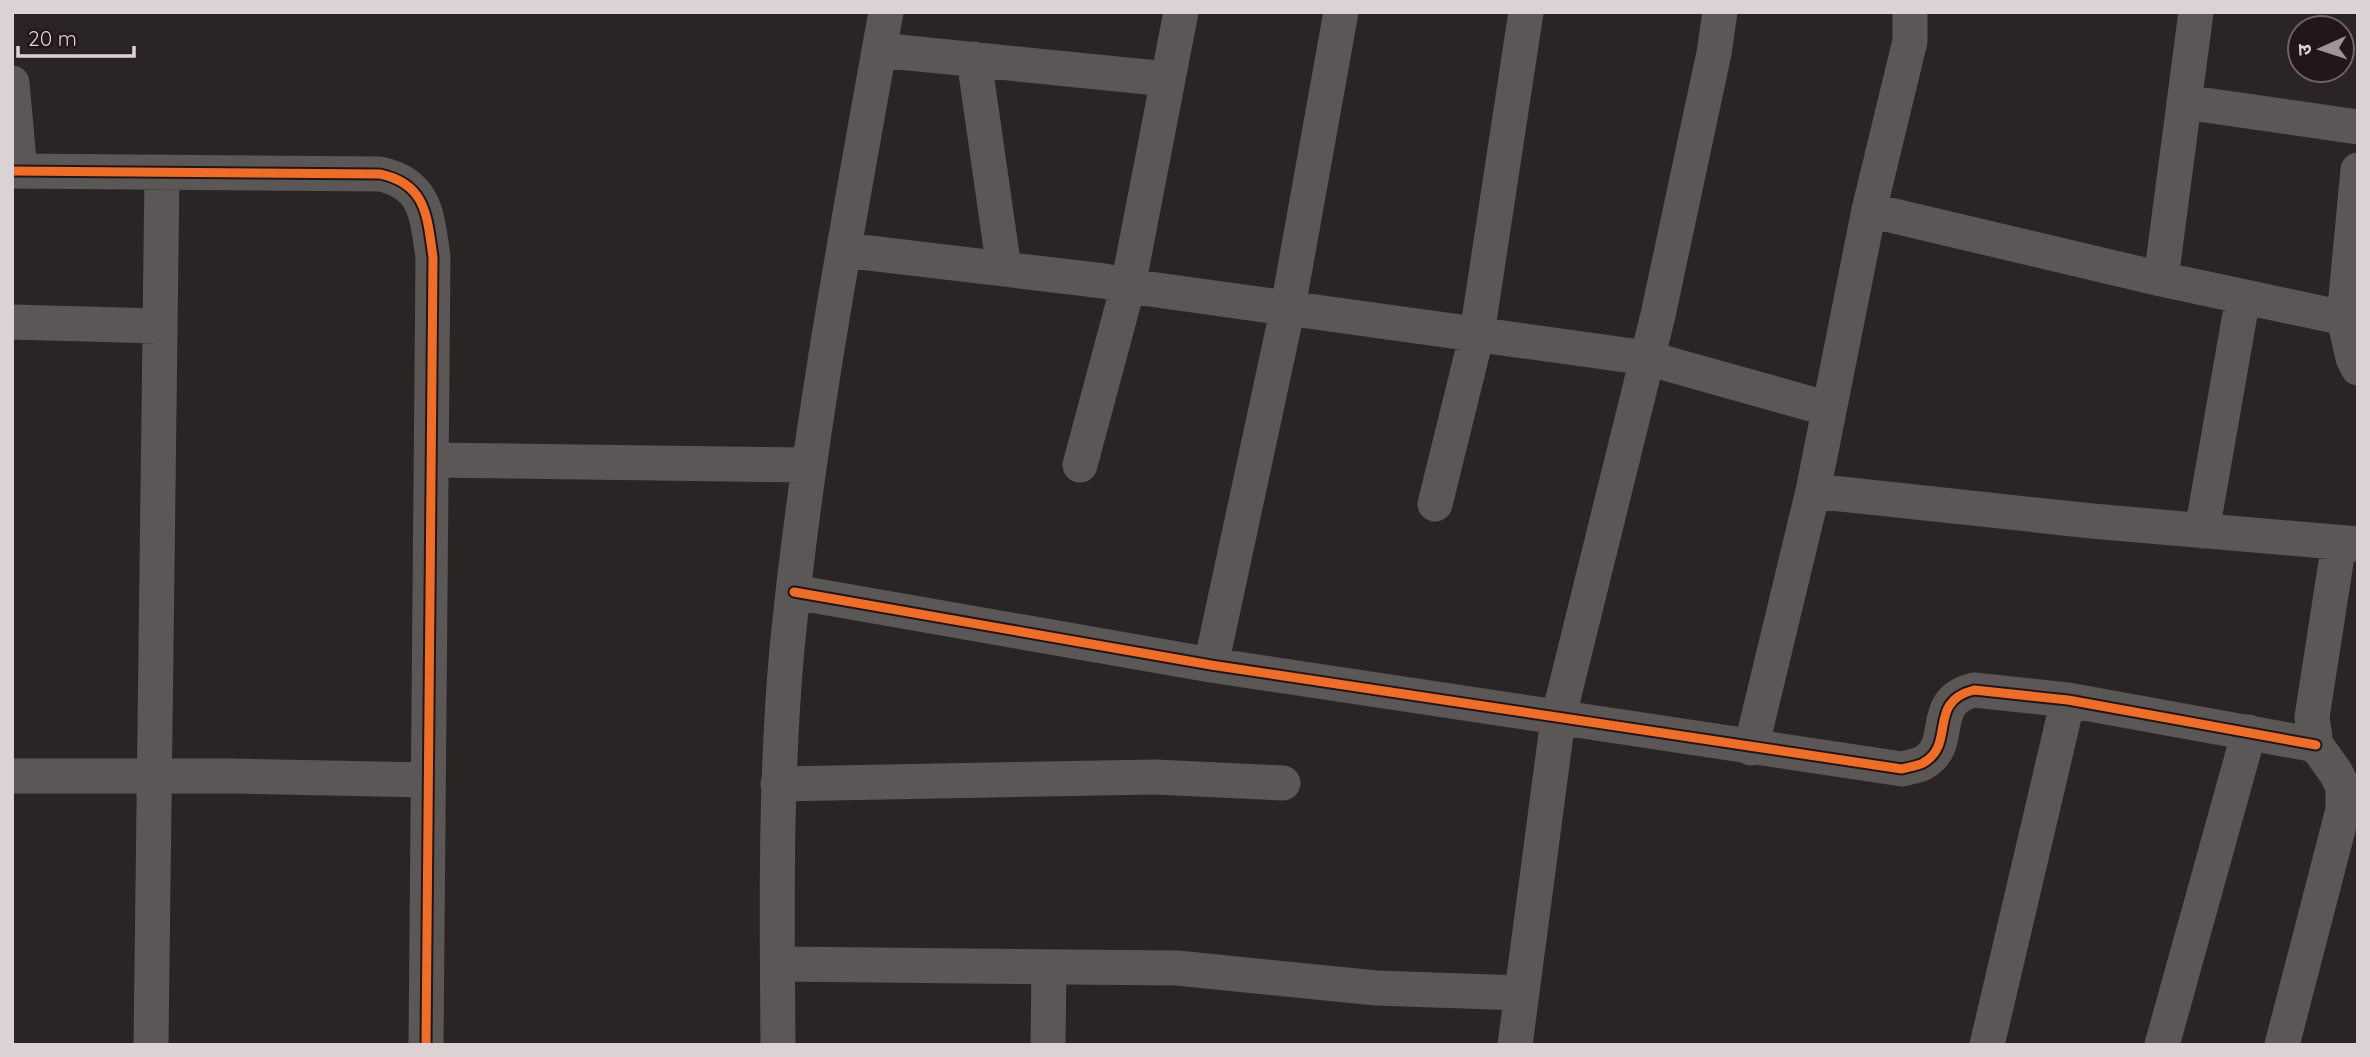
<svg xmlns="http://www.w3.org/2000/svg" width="2370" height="1057" viewBox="0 0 2370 1057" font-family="Quicksand,'Noto Sans Devanagari',sans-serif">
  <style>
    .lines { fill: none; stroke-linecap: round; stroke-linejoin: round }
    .street { stroke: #5b5757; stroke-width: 35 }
    .cycleway-casing { stroke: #241618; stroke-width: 13 }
    .cycleway { stroke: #ee6e29; stroke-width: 9 }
  </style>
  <rect width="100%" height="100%" fill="#2a2424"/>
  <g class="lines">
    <path class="street" d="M879,50L1167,79
      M974,59L1004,269
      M12,83L20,171
      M2184,102L2358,127
      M2358,170L2344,318L2353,358L2358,368
      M12,171L380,174C427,184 427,217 433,257L426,1045
      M1869,210L2161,279L2344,318
      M844,250L1104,281L1128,286L1647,358L1829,409
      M2161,279L2196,12
      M12,322L159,326
      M431,460L808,465
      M1080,465L1128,286L1181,12
      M1813,491L2092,521L2358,544
      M1435,504L1477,334L1526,12
      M2202,531L2243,297
      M794,592L1211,665L1902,769C1909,767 1917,766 1923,763C1957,744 1926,702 1974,690L2068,700L2316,745
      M1211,665L1288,307L1341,12
      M1751,748L1813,491L1869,210L1910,41V12
      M12,776H233L428,780
      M778,784L1155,777L1283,783
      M778,964L1177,968L1376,988L1522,993
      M151,1045L162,172
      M778,1045C777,913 775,781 787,649C808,435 848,224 886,12
      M1048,1045L1049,967
      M1515,1045L1558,719L1658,315L1714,53L1720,12
      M1987,1045L2068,700
      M2162,1045L2249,732
      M2282,1045L2343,810V787L2336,773L2316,745L2312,717L2339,543"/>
    <defs>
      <path id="cycleway" d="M12,171L380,174C427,184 427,217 433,257L426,1045
        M794,592L1211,665L1902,769C1909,767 1917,766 1923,763C1957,744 1926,702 1974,690L2068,700L2316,745"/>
    </defs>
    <use href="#cycleway" class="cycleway-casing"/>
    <use href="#cycleway" class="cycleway"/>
  </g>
  <rect width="2370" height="1057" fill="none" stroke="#dcd2d3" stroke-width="28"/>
  <g transform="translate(2321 49) rotate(267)"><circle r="33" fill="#241618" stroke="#6e6163" stroke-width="2"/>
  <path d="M0-5L12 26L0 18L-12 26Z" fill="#9e9596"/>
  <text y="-10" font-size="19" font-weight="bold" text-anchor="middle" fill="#dcd2d3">उ</text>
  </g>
  <path d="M18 46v10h116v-10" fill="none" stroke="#dcd2d3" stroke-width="3.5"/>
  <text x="28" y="46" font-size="21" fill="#dcd2d3" stroke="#241618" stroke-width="5" paint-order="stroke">20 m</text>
</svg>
